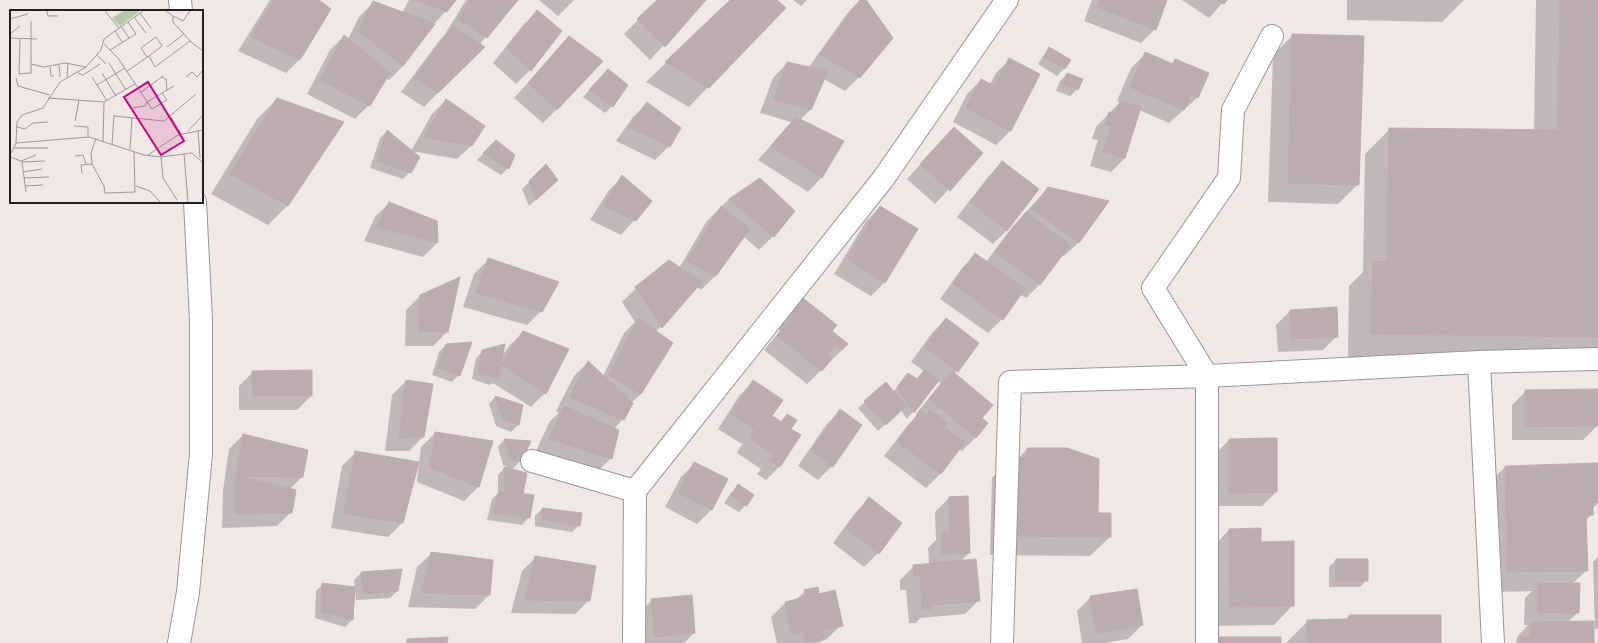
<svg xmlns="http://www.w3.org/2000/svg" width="1598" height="643" viewBox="0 0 1598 643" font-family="'DM Sans',sans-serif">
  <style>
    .shadow { fill: #0003 }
    .building { fill: #baacaf; stroke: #c2a9ad }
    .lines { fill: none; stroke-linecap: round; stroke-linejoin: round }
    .minor-casing { stroke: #979797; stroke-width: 24 }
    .minor { stroke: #fff; stroke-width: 22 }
    .inset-road { fill: none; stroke: #9d9797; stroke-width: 1 }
    .view { fill: #ca067b; fill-opacity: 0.15; stroke: #ca067b; stroke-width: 2 }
    .inset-edge { fill: none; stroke: #202020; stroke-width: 2 }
  </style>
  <rect width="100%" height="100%" fill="#f0e7e7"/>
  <path class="shadow" d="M270,0H317L300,59L286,73L238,51Z
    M409,0H454L446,11L433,25L403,66L389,80L386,77L369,105L355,119L307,94L330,50L344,36L348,39L359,17L373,3L402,13Z
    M466,0H517L479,45L483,47L424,107L401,92L439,41L445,34Z
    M539,0H574L558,16Z
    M658,0H705L650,60L624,34Z
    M731,0H776L708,87L689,107L646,82Z
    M793,0H807L801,6Z
    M860,0H865L859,77L845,91L824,79L810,110L800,120L821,178L808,192L758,160L791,122L760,113L773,78L787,63L808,68L849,11Z
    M1092,0H1166L1155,29L1141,43L1084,21Z
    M1182,0H1225L1209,18Z
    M1347,0H1464L1442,22L1347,20Z
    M1536,0H1598V361L1348,358L1349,286L1363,272L1365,154L1390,129L1534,131Z
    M537,12L560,31L530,70L516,84L493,63L523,25Z
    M1293,35L1358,184L1338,204L1268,202L1273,55Z
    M569,38L557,109L543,123L514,98Z
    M1050,48L1070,60L1064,69L1057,76L1038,64L1043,56Z
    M1145,54L1171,64L1176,60L1207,74L1197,98L1169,123L1139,110L1125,158L1111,172L1090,166L1098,140L1092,139L1096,127L1120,102L1117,101L1131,68Z
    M1010,59L1039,74L1010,131L996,145L953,122L967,94L981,80L990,84L996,73Z
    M1067,74L1077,89L1070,96L1056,91L1060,81Z
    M601,77L627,85L612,106L605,113L583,97Z
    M277,99L287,206L268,225L211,194L257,119Z
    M446,100L472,145L457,159L411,151L410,172L403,179L370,168L380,138L387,131L411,151L432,114Z
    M647,103L669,146L655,160L616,141L633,117Z
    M954,128L982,153L935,204L907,179Z
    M496,141L508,168L501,175L477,160Z
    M1002,163L1007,230L993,244L957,217L988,177Z
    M545,166L550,187L529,206L522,189Z
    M623,177L651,201L621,235L590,220L609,190Z
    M760,180L773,236L759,250L743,236L715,276L701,290L696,287L656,332L641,394L631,403L623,419L614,429L611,458L597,472L535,453L550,421L559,413L556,411L574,376L588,362L603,376L624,333L635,322L622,302L636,288L669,261L679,268L707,221L729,199Z
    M1048,188L1108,202L1078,243L1064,256L1062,255L1040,284L1026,298L1020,294L1002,319L988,333L940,299L962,268L976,254L986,262L1012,227Z
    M389,203L436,222L437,243L423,257L364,241L375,217Z
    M880,207L885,282L871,296L834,274L866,221Z
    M488,260L541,311L527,325L463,307L474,274Z
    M420,296L447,332L433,346H405L406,310Z
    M785,310L830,331L842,350L807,384L764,350L780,331L773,326Z
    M1290,311L1337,336L1323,350L1278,352L1276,325Z
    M946,319L978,343L954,374L980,419L976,437L962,451L959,449L940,474L926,488L884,456L907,426L917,415L916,414L941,383L937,381L907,419L901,410L878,431L858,408L865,402L893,392L908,374L916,380L924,371L911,362L932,333Z
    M523,332L545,393L531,407L493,383L490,385L472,379L476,358L483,351L501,358L509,346Z
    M446,345L459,375L452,382L432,375L439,352Z
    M253,372L311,396L297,410H239V386Z
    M406,381L423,437L409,451H385L392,395Z
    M753,382L771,417L780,422L787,415L790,430L780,466L766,480L757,474L761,469L737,453L742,444L718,429L739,396Z
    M1526,391L1597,426L1583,440H1512V405Z
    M495,397L522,405L518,425L511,432L496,426L489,404Z
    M840,411L860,425L832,466L818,480L798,466L826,425Z
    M435,433L491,442L478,487L464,501L417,482L419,463H418L402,523L388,537L331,528L342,466L356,452L419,463L421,447Z
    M243,435L302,477L289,490L291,512L277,526L222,528L223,491L229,449Z
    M504,440L520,461L512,470L529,517L522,525L487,520L492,499L498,493V475L506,466L503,465L498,447Z
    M1229,440L1276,492L1262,506H1215V454Z
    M1027,449L1097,514L1110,537L1090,556L990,555L992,478L1011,458L1018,459Z
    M695,463L727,479L711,510L697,524L665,507L681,477Z
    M1598,464V503L1592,509V514L1585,521L1587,570L1572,584L1578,612L1568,622L1593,643H1516L1517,637L1528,625H1524L1525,598L1532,591L1488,592L1485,487L1505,467Z
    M738,486L752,495L746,505L739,512L724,503L731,493Z
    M967,497L969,553L960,562L979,600L965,614L920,618L916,623H909L906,590H900V580L914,566L929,564L928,548L936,540L935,512L949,498Z
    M869,499L878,553L864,567L833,543L855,513Z
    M542,509L579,525L572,532L535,526V516Z
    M1229,530L1260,543L1293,605L1274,625L1210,626V550Z
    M432,553L489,595L475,609L408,607L417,567Z
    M536,557L589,600L575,614L511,613L522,571Z
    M1598,557V629H1595L1593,562Z
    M1336,560L1367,580L1360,587H1329V567Z
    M361,573L397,591L390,598L356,600L354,580Z
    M323,584L352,620L345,627L315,618L316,591Z
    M805,591L818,595L841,625L827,639L817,643H777L771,617L785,603L795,601Z
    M1091,597L1142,625L1128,639L1104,643H1082L1077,611Z
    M652,600L694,633L684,643H640L638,614Z
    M1349,616L1440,643H1286L1308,621L1345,620Z"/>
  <path class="building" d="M274,0H319L331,9L300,60L251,37Z
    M416,0H456L447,12Z
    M470,0H518L487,38L458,19Z
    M657,0H706L665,47L637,19Z
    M730,0H777L786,8L709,88L665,62Z
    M860,0H866L893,38L860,78L820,54Z
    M1100,0H1167L1156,30L1097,7Z
    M1217,0H1227L1224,4Z
    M1560,0H1598V337L1371,334L1373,261H1387L1389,128L1558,130Z
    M373,1L435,24L403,66L358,31Z
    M537,10L562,31L531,71L507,48Z
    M453,26L485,47L438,93L414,78Z
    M1292,34L1364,36L1359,185L1288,183Z
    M344,35L390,73L370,106L320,80Z
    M569,36L603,61L557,110L528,83Z
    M1049,47L1071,60L1065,69L1044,57Z
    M1145,52L1173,64L1175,59L1209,73L1198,98L1191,95L1184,110L1130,87Z
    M1009,58L1040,74L1011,131L966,108L981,79L995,86Z
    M787,62L828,71L811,110L774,99Z
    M608,69L628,85L613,107L589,90Z
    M1067,73L1083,79L1078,90L1062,84Z
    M277,98L344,122L288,206L230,174Z
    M446,99L485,126L472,146L424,137Z
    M1120,101L1141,107L1125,158L1103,152L1111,126L1106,125L1109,112L1116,114Z
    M647,102L681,128L670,147L629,127Z
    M796,117L844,141L822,178L771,146Z
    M954,127L983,153L950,191L920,164Z
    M387,130L420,157L411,173L377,161Z
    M496,140L515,155L509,169L483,153Z
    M1002,161L1039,189L1007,231L970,202Z
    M546,164L558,180L536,200L529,181Z
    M622,175L652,201L636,221L603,206Z
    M760,178L795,211L774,237L729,199Z
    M1048,187L1109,201L1079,243L1032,209Z
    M389,202L437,221L438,243L377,227Z
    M721,206L750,229L716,276L687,261Z
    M880,206L918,229L885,283L847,259Z
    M1026,212L1070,245L1040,285L995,252Z
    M975,253L1025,289L1003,320L953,284Z
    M488,258L559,282L542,312L476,293Z
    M669,260L702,282L662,328L635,287Z
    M460,277L448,332H418L420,295Z
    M799,295L837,325L832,331L848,344L842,350L835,345L827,355L832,359L822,371L777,336L793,317L786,311Z
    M1337,307L1338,337L1291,339L1290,310Z
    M638,318L673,343L641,394L609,376Z
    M946,318L979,343L958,372L925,347Z
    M523,331L569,349L546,394L501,365Z
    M472,342L460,376L438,368L446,344Z
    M505,344L498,379L478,373L482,350Z
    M588,361L633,403L624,420L569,397Z
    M925,369L939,380L914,413L897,387L908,373L917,379Z
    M312,370V396H253L252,371Z
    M952,371L993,405L982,418L988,423L976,438L929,399Z
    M406,380L433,384L424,437L399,438Z
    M753,380L783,400L772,416L782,422L787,414L797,420L791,429L801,435L780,467L770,460L774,455L750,438L755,430L731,414Z
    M886,382L906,406L886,425L864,401Z
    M1598,389V426L1525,427V390Z
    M495,396L523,405L519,425L503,419Z
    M564,406L619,430L612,459L549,439Z
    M840,409L862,425L833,467L811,451Z
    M921,410L926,415L930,410L948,423L944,427L965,442L941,474L897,442Z
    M435,432L493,441L479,487L430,468Z
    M243,434L308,450L303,477L236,476Z
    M1277,438V492L1229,493V439Z
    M504,439L531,441L521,462L510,458Z
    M1027,448H1067L1099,459L1098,513H1111V537L1010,536L1011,457L1027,458Z
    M355,451L419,462L403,523L344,514Z
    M694,462L728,479L712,510L678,493Z
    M1598,463V502H1593V515H1586L1588,571L1507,572L1505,466Z
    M504,467L527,473L523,494L505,492Z
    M236,476L296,490L292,513L235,514Z
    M738,484L754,495L747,506L731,496Z
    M499,491L534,495L530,518L493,513Z
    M968,496L970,553L942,554V533L950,532L949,497Z
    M869,497L902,523L879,554L846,528Z
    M542,508L582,513L580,526L542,519Z
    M1261,528V542L1294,541V606L1230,607L1229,529Z
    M431,552L493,560L490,595L422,593Z
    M535,556L596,566L590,601L525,600Z
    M976,559L980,601L931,605V609H922L920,576H914L913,565Z
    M1336,559H1368V581H1335Z
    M402,569L398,591L363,594L361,572Z
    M322,583L355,587L353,620L322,612Z
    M1538,583H1580L1579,613L1538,612Z
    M818,587L819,594L835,590L843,626L822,630L824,638L806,642L804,632L792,635L785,602L806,597L804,590Z
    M1137,589L1143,625L1096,633L1090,596Z
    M692,595L695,633L655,637L651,599Z
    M1349,615H1441V643H1307V620L1349,619Z
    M1594,621V643H1521L1520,637H1530L1531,622Z
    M448,637L447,643H407V639Z
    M1219,637H1281V643H1219Z"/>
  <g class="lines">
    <defs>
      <path id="minor" d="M180,0L181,11
        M1479,362L1493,643
        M532,461L635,491
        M179,643L188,592L201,454V320L195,202
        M634,643L635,491L883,179L1007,0
        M1002,643L1010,382L1207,376L1479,362L1598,359
        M1207,643V376L1153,288L1229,178L1233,110L1272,36"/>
    </defs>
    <use href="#minor" class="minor-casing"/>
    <use href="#minor" class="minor"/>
  </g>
  <g transform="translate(10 10)">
    <rect width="193" height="193" fill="#f0e7e7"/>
    <path d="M113,1H130L110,16L102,8Z" fill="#b7c8a8"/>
    <path class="inset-road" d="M37,1L38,6H48M95,1L109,18M156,1L163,6V12L181,32L193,41M130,3L141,18M163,6L173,11L180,1M124,7L136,23M0,9L18,4M21,11V54L34,57L55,53L76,57M111,16L119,28M105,21L112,32M0,24L10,16M0,28L27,29M10,28L9,64L21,63V54M94,34L108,48L142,99L157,90L152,83M157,37L174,24M100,40L126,24L118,12M87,45L96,54M139,46L145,57L180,31M99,53L116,80M49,55L50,67M40,57L41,66H44M117,61L139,46L152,36L146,27L131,38L137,47M68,63L73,65L90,54M92,63L106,86M57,67L58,53M82,67L97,91M152,67L156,69L157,80M176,67L182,62L187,67L193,60M6,68L8,76L40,85M87,75L115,58M130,83L153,66M38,88L94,92L125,74M123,98L135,96L137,92L164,76M104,106L154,111L186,84M161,107L171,124M65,111L69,90M64,116L78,117V127M7,117L15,119L23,113L38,112M188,120L190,148M178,121L193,105M86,128L81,143L82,154L94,176L95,183L125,182L124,141M93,131L94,92M6,133L7,112L12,105L33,98L50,72L76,57L91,40L94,29L133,1M102,135L104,105M4,138H38M120,139L122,108M174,144L178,192M0,145L6,133L79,127L134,145L151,147L182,143L193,153M138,145L168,125L193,120M65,146L73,145L76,154M0,147L11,151L26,145M151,147L153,168L167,190M11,152L35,151M12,152L16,182M13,162L32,159M72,163L71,155L82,154M14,168L39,167M15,176L33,175M126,176L140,181L150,192"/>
    <path class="view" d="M138,72L174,131L151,145L114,87Z"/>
    <rect width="193" height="193" class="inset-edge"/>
  </g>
</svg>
